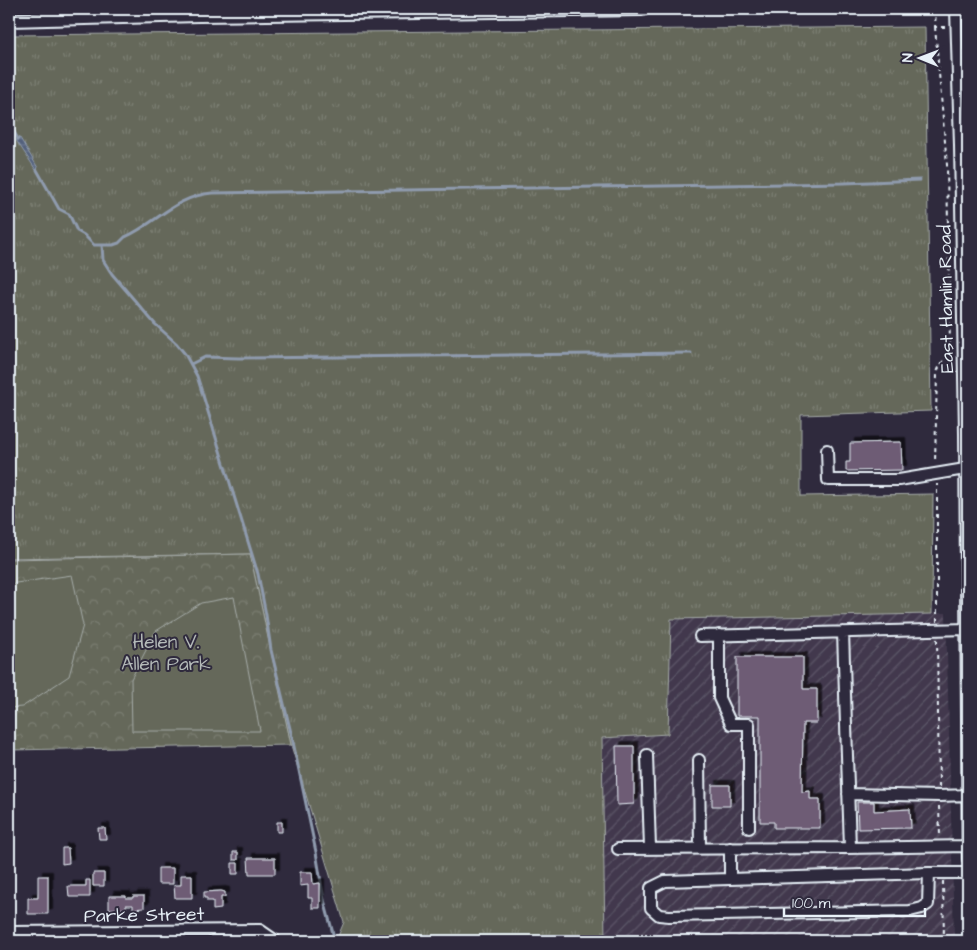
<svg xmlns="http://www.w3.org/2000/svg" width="977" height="950" viewBox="0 0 977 950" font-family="'Architects Daughter',sans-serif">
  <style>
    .industrial { fill: url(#industrial-furrows) }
    .grass { fill: url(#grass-tufts); stroke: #a6aca9 }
    .park { fill: url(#park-crowns); stroke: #a6aca9 }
    .garden { fill: #65685a; stroke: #a6aca9 }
    .water { fill: url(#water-rules); stroke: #8f9bae }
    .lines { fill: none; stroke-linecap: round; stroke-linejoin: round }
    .stream { stroke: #8f9bae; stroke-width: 3 }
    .building { fill: #6e5c75; stroke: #e8f1f8; filter: url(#shadow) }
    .minor-casing { stroke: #e8f1f8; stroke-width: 14 }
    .major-casing { stroke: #e8f1f8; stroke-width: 16 }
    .path { stroke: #e8f1f8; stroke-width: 2; stroke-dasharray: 4 4; stroke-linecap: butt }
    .minor { stroke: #2f2a3d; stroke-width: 10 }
    .major { stroke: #2f2a3d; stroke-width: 12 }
    .labels { text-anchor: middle; stroke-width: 4; stroke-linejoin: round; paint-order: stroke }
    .street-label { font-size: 19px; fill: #e8f1f8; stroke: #2f2a3d }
    .park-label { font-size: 19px; fill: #b4bab9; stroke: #2f2a3d }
  </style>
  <defs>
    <pattern id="industrial-furrows" width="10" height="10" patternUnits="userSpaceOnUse" patternTransform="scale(1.25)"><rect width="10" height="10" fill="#42394e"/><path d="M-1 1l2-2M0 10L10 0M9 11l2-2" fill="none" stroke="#5d5668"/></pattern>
    <pattern id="grass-tufts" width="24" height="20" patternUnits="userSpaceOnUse" patternTransform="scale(1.25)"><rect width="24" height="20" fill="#65685a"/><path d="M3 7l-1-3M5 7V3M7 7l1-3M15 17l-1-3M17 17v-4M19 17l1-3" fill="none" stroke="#7b7e72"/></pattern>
    <pattern id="park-crowns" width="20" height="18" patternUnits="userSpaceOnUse" patternTransform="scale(1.25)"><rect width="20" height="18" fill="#65685a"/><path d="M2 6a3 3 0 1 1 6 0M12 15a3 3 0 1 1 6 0" fill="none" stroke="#7b7e72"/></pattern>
    <pattern id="water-rules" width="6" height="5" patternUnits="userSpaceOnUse" patternTransform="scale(1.25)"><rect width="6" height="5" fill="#53617c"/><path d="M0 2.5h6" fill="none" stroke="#6c788f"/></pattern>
    <filter id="shadow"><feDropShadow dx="4.5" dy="-4.5" stdDeviation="0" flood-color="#0009"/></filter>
  </defs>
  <rect width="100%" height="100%" fill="#2f2a3d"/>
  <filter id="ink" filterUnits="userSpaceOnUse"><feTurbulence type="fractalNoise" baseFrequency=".02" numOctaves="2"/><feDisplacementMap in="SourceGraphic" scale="10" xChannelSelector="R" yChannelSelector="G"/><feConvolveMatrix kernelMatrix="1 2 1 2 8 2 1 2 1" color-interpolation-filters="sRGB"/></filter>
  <g filter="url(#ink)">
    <path class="industrial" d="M946,613L954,938L605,941L602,737L668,734L671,619Z"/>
    <path class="grass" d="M925,27L931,411L801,415V496L933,494L932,614L671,619L668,734L602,738L605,941H336L344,922L291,745L250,554L9,558V35Z"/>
    <path class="park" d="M250,554L291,745L9,750V559Z"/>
    <path class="garden" d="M72,575L83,625L69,676L22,707L9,708V584Z
      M234,597L260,731H132L131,679L156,631L201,603Z"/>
    <path class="water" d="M20,138L38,168L36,170L16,140Z"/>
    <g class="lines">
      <path class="stream" d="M9,123L18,139
        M37,170L59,209L69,214L77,231L84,235L94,245H113L119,243L125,237C155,224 176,196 212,193L844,183L920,180
        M102,245L103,260L112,274L155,324L176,343L185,354L197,376L258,574L266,615L271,650L292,737L316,852L324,900L335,941
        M191,364L205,357L239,358L691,353"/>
    </g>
    <path class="building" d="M901,442L902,470L846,471V462H850V443Z
      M737,657H803V689H817V723H803L802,792L810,791V799H820V828H774V822H760V716H737Z
      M616,746H634V804L617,805Z
      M712,785H730V806H712Z
      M857,802H874V811L910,809L911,828L858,829Z
      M277,822H282V832H277Z
      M98,828H105L106,839H99Z
      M62,848H68L69,863L62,864Z
      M233,852H238V860H233Z
      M248,858H275V874H249Z
      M232,863H238V874H232Z
      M158,868H173V884H158Z
      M300,872H312L313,884L320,883V908H312V898H308V885L300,886Z
      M93,873H104V886H93Z
      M181,875H192V898H175L174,885H181Z
      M38,876H48V914H28V898H38Z
      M86,880H90V897H69L68,886H86Z
      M221,891L225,892V897H221V909L213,910V901H207V898H204V892Z
      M109,896H126V898H133V896H144V908L133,909V905H126V909H109Z"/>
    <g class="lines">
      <defs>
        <path id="minor" d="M956,9L960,145L965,433L968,859
          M827,450L828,480H899L965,469
          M843,632L850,848
          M719,635V698L731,724H749V828
          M700,636L967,629
          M647,755L650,848
          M699,760L700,848
          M848,794L939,796L968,795
          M730,848V879
          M618,849L846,848L968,846
          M929,873L928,904L922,908L910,911L669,916L659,915L651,908V888L665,881L929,873H968
          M9,932L260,930L276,941"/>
        <path id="major" d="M9,20L199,15L643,9"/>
      </defs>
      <use href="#minor" class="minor-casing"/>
      <use href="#major" class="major-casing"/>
      <path class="path" d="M936,9L935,27H946
        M935,27L947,165L950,347C949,358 939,363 937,373L935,464
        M937,622V484
        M937,639L939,787
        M939,806L940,836
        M943,881L944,941"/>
      <use href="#minor" class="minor"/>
      <use href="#major" class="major"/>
    </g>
  </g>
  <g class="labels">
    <g class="street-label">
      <text transform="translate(945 299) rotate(-91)" y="7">East Hamlin Road</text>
      <text transform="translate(144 914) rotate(-1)" y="7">Parke Street</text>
    </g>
    <g class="park-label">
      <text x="166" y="648">Helen V.<tspan x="166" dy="22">Allen Park</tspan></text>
    </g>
  </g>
  <rect width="977" height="950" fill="none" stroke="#2f2a3d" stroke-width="30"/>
  <rect x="15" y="15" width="947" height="920" fill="none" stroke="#e8f1f8" stroke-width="2" filter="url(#ink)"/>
  <g transform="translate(920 58) rotate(271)" stroke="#2f2a3d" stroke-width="4" paint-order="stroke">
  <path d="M0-4L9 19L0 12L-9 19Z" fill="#e8f1f8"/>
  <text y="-8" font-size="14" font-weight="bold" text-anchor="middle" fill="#e8f1f8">N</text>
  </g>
  <path d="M784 908v8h141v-8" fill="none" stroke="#e8f1f8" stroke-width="2.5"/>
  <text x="792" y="908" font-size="15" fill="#e8f1f8" stroke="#2f2a3d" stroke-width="4" paint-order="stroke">100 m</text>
</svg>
